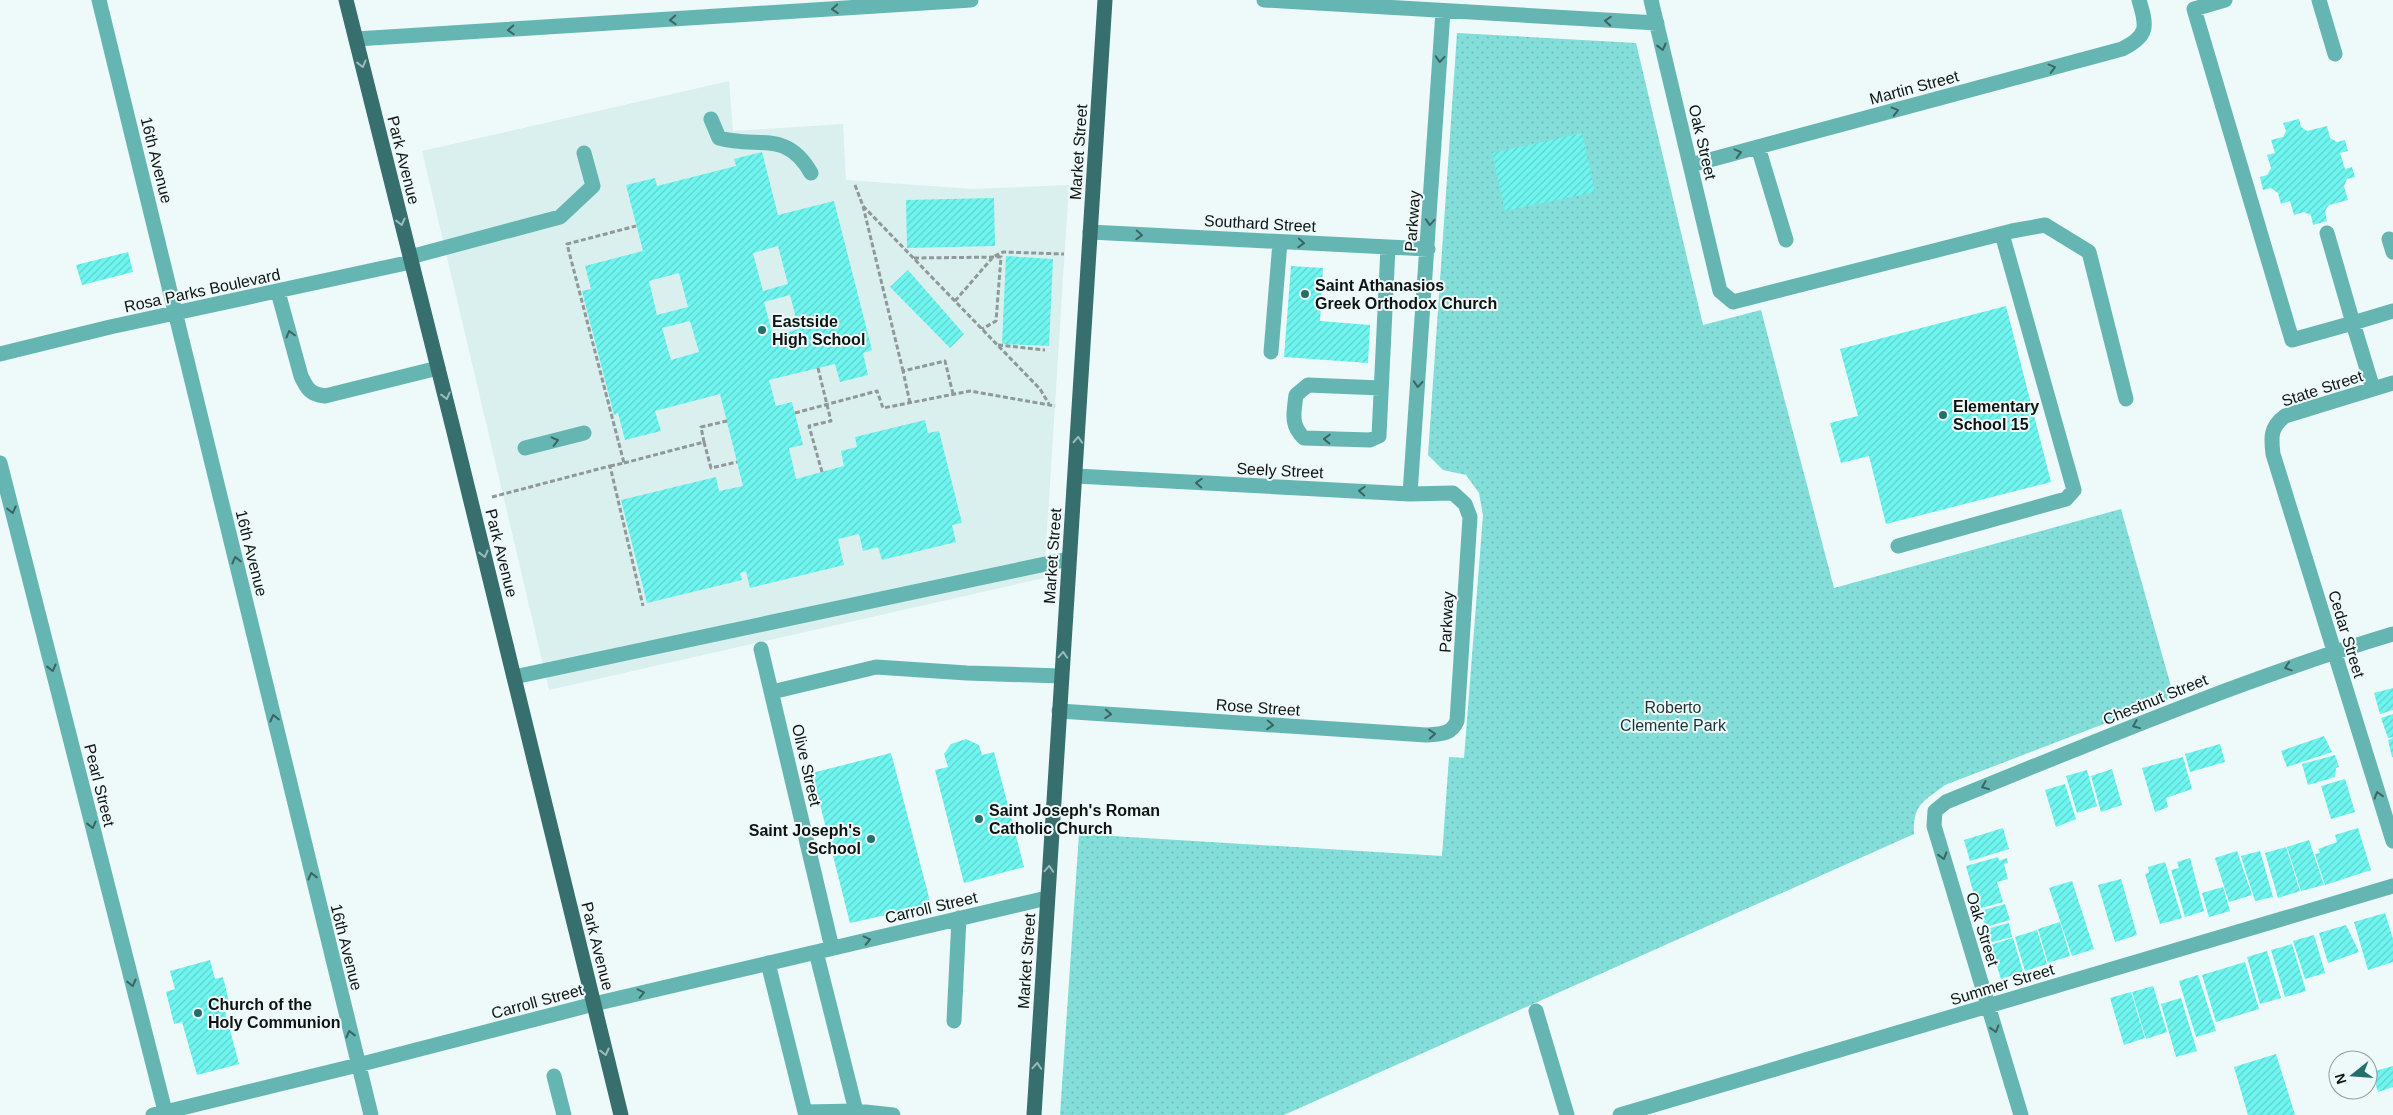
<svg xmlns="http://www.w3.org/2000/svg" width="2393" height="1115" viewBox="0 0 2393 1115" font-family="Helvetica,sans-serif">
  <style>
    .built { fill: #d9f0ee }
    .park { fill: url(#park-dots) }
    .building { fill: url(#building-hatch); fill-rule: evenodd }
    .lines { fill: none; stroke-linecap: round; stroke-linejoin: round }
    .path { stroke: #909998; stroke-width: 3; stroke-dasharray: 5 2.5; stroke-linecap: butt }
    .minor { stroke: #65b6b2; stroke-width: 15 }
    .major { stroke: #366f6d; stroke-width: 15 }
    .oneway { stroke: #3a6562 }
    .oneway2 { stroke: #9bbbba }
    .poi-dot { fill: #246f6c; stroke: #edfaf9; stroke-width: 2 }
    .labels { text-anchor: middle; stroke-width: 4; stroke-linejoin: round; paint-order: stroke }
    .street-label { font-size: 16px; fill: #0f1413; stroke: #edfaf9 }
    .poi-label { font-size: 16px; font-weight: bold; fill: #0f1413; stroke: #edfaf9; text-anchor: start }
    .park-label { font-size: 16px; fill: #1b3231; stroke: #edfaf9 }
  </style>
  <defs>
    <pattern id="park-dots" width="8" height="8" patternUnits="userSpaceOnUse" patternTransform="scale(1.25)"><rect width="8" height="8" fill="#83ded9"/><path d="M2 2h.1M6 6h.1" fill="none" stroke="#70beb9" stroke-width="1.8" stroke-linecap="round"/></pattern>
    <pattern id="building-hatch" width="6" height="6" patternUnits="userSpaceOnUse" patternTransform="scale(1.25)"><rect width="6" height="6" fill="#6ff5ef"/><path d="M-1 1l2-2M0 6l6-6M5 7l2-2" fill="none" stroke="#5fd1cc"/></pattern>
  </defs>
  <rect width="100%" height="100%" fill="#edfaf9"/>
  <path class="built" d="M729,81L733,131L843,124L846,180L973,189L1069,185L1044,578L549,690L422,151Z"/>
  <path class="park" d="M1457,33L1636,43L1703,325L1761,310L1834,588L2121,509L2174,697L1945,785C1923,802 1913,804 1914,834L1284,1115H1060L1079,834L1442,856L1449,757L1464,758L1483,515L1479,493L1466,475L1443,470L1428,455Z"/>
  <path class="building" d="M2299,119L2301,127L2307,131L2327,126L2330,138L2337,142L2345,140L2348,151L2340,153L2345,169L2352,167L2355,177L2347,179L2344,186L2348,200L2329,205L2325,211L2327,221L2313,225L2311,215L2304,212L2294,215L2290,201L2281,204L2278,193L2271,188L2263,190L2260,177L2267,175L2271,168L2267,155L2275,153L2271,140L2283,137L2286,131L2283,123Z
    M1582,133L1595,192L1505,211L1492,153Z
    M762,152L778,215L834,201L872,350L863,353L868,375L840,382L835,364L769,380L776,406L792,402L803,445L789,448L796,479L844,466L841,451L857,447L855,437L925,420L928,433L939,431L962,523L952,525L956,542L882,560L878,547L863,551L859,534L838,539L844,565L750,588L746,571L740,573L742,580L647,603L621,500L716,477L719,491L743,486L720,394L655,411L661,431L625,440L618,413L614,415L582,291L591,289L585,266L643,251L626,185L655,178L657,186L736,166L734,159ZM778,246L788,284L763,291L753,253ZM679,273L688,307L657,315L649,281ZM790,295L799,329L773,336L764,302ZM690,321L699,352L671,360L662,328Z
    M994,198L995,246L907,248L906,200Z
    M128,252L133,272L82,285L76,265Z
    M1006,256L1053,259L1049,346L1002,344Z
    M1291,266L1323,268L1320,321L1370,325L1368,363L1284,357Z
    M908,270L964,334L950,348L890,287Z
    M2006,306L2051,482L1886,524L1869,456L1841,463L1830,423L1858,416L1840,349Z
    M2393,688V710L2380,714L2374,693Z
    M2393,714V737L2388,738L2381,718Z
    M2324,736L2332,752L2287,767L2281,751Z
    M2393,738V757H2392L2388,740Z
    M966,739L979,745L982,755L994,752L1024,867L964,883L935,770L948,767L944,754L951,744Z
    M2220,744L2225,762L2190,772L2185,754Z
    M891,753L931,905L850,923L812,773Z
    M2335,755L2339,767L2336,768L2335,777L2308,785L2302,764Z
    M2183,757L2192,789L2166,798L2168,807L2155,812L2142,768Z
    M2112,769L2122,805L2101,812L2091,776Z
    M2087,770L2097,806L2077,813L2066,776Z
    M2345,779L2355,812L2331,819L2321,786Z
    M2065,784L2076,819L2056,827L2045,790Z
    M2003,828L2009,849L1970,861L1964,840Z
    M2358,828L2371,870L2325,885L2315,854L2320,853L2318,849L2337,842L2335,835Z
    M2309,840L2324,885L2301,891L2287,847Z
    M2286,847L2300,891L2278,898L2265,853Z
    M2237,851L2252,895L2229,902L2215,858Z
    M2260,851L2273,897L2255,901L2241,856Z
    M1998,857L1999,861L2007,858L2008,863L2004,864L2008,879L1997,882L2003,902L1978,909L1966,866Z
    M2190,858L2204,911L2185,917L2171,870L2179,868L2177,862Z
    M2165,862L2182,918L2160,924L2145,874L2149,873L2148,867Z
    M2121,879L2137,935L2115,942L2098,885Z
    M2072,881L2094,949L2072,956L2049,888Z
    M2223,887L2230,911L2209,917L2202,893Z
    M2005,904L2010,920L1985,927L1980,911Z
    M2385,913L2393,939V962L2368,970L2354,922Z
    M2060,922L2070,956L2048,963L2038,929Z
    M2009,923L2012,937L1989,943L1986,929Z
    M2346,925L2359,952L2328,963L2319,933Z
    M2037,930L2047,964L2025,971L2015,937Z
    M2314,935L2325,973L2305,979L2293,941Z
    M2013,938L2023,972L2001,979L1990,945Z
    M2292,944L2306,991L2285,997L2271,950Z
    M2267,951L2281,998L2260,1004L2247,957Z
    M210,960L215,979L223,977L229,1002L223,1004L239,1064L197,1075L182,1022L174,1024L166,992L175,989L170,971Z
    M2245,962L2259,1009L2216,1022L2202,975Z
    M2198,975L2216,1031L2196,1037L2179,981Z
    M2153,986L2167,1032L2146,1039L2132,992Z
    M2131,992L2145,1038L2124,1045L2110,998Z
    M2181,998L2197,1051L2176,1057L2161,1004Z
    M2276,1054L2295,1115H2248L2234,1067Z
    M2393,1066V1087L2378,1092L2372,1072Z"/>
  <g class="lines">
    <path class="path" d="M855,185L863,206L903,371
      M863,206L1040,389L1049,404
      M914,258L1001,257L996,321L982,329
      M955,301L993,257L1003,252L1064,254
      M998,345L1045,350
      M818,368L831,421L809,426L822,472
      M910,403L903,371L945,361L953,394
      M795,413L877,391L883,408L970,391L1055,406
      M704,442L711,468L737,462
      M624,463L704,442L701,427L727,421
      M610,466L624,463L567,244L636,226
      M492,497L610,466L643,606"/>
    <path class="minor" d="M99,0L371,1115
      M1264,0L1657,23
      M1651,0L1720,291L1733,302L2012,231L2045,225L2089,252L2126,399
      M2225,0L2194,9L2292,340L2353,323L2373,389
      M2319,0L2335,54
      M356,39L971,0
      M711,119L719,138C758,149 786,129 811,173
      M1758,147L1786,240
      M1691,165L2122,49C2149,36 2147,26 2139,0
      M1090,232L1428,249
      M2327,233L2353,323L2393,311
      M2389,239L2393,252
      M410,257L560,217L593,186L584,153
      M278,292L301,376C307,389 310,394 325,396L438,368
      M1271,352L1280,242
      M0,354L110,327L411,262
      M2393,383L2285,416C2270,427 2271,438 2273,454L2393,841
      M1381,388L1308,385L1296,395C1294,412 1290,425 1304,438L1370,440L1379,436L1388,247
      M525,448L584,433
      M0,463L166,1115
      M1410,494L1443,11
      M1898,546L2066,499L2074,490L2002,234
      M761,649L832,948
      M514,677L1069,559
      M772,692L876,667L967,673L1061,676
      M1059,711L1426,735C1440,734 1451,735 1457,721L1470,517L1465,504L1453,493L1410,494L1076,476
      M816,952L856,1111
      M768,963L805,1112L856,1111L893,1115
      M1536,1011L1567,1115
      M954,1021L959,918
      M554,1076L564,1115
      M153,1115L358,1065L594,1004L1047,898
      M1620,1115L2393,886
      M2021,1115L1934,826L1935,811L1946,802C2094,742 2240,680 2393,634"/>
    <path class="major" d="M346,0L453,428L621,1115
      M1034,1115L1105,0"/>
  </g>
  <defs><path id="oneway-chevron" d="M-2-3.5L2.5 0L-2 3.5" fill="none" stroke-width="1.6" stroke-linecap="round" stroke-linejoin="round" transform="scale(1.25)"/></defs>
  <g class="oneway">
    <use href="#oneway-chevron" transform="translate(835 9) rotate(176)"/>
    <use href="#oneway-chevron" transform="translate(673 20) rotate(177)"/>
    <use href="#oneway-chevron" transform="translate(1608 21) rotate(-177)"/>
    <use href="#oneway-chevron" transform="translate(511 30) rotate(177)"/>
    <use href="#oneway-chevron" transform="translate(1662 47) rotate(76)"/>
    <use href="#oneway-chevron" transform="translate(1440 59) rotate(94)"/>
    <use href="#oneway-chevron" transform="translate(2052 68) rotate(-15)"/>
    <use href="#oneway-chevron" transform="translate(1895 111) rotate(-15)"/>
    <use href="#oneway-chevron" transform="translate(1738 153) rotate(-15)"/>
    <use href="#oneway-chevron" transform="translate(1430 222) rotate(94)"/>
    <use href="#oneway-chevron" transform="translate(1139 235) rotate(3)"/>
    <use href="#oneway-chevron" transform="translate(1301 243) rotate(3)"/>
    <use href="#oneway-chevron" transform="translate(290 334) rotate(-105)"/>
    <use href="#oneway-chevron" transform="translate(1418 384) rotate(94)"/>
    <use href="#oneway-chevron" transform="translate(1327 439) rotate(-178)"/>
    <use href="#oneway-chevron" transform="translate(555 441) rotate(-14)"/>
    <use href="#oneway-chevron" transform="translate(1199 483) rotate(-177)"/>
    <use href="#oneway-chevron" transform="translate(1362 491) rotate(-177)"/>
    <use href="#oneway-chevron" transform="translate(12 510) rotate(76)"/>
    <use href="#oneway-chevron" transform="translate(236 560) rotate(-104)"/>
    <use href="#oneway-chevron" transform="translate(2288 667) rotate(162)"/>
    <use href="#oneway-chevron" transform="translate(52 668) rotate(76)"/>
    <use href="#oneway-chevron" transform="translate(1108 714) rotate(4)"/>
    <use href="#oneway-chevron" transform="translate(274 718) rotate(-104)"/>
    <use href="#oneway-chevron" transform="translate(1270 725) rotate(4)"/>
    <use href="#oneway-chevron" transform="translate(2136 725) rotate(158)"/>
    <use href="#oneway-chevron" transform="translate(1432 734) rotate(-5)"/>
    <use href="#oneway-chevron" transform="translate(1985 786) rotate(158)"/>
    <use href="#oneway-chevron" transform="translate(2378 795) rotate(-107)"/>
    <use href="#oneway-chevron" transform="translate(92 825) rotate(76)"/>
    <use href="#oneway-chevron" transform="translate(1943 856) rotate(73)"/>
    <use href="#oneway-chevron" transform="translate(312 876) rotate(-104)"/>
    <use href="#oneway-chevron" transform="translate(867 940) rotate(-13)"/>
    <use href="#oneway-chevron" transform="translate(132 983) rotate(76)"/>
    <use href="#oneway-chevron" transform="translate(641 993) rotate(-13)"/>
    <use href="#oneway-chevron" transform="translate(1995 1029) rotate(73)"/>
    <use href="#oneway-chevron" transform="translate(350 1034) rotate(-104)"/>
  </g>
  <g class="oneway2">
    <use href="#oneway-chevron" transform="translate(362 64) rotate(76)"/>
    <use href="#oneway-chevron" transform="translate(401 222) rotate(76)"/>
    <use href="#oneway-chevron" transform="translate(446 396) rotate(76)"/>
    <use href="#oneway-chevron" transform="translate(1078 440) rotate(-87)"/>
    <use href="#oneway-chevron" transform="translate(484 554) rotate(76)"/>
    <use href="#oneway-chevron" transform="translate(1063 655) rotate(-86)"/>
    <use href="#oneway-chevron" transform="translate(1049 869) rotate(-86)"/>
    <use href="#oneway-chevron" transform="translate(605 1052) rotate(76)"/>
    <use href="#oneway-chevron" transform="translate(1037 1066) rotate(-86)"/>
  </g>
  <g class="poi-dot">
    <circle cx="1305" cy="294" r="5"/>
    <circle cx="762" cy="330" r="5"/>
    <circle cx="1943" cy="415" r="5"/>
    <circle cx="979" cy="819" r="5"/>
    <circle cx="871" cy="839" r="5"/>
    <circle cx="198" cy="1013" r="5"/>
  </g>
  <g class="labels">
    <g class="street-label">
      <text transform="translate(1914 87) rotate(-15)" y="6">Martin Street</text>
      <text transform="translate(1703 142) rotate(77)" y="6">Oak Street</text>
      <text transform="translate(1078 152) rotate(-86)" y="6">Market Street</text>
      <text transform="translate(157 160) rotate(76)" y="6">16th Avenue</text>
      <text transform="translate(404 160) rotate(76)" y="6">Park Avenue</text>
      <text transform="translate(1412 221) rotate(-86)" y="6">Parkway</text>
      <text transform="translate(1260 223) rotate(3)" y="6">Southard Street</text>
      <text transform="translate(202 290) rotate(-12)" y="6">Rosa Parks Boulevard</text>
      <text transform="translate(2322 388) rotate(-18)" y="6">State Street</text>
      <text transform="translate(1280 470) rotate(3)" y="6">Seely Street</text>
      <text transform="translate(252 553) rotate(76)" y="6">16th Avenue</text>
      <text transform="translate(502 553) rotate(76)" y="6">Park Avenue</text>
      <text transform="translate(1052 556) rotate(-86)" y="6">Market Street</text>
      <text transform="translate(1446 622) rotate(-87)" y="6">Parkway</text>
      <text transform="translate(2347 634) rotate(73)" y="6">Cedar Street</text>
      <text transform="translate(2155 699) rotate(-22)" y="6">Chestnut Street</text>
      <text transform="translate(1258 707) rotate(4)" y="6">Rose Street</text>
      <text transform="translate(807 765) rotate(77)" y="6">Olive Street</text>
      <text transform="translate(100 785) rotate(76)" y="6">Pearl Street</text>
      <text transform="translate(931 907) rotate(-13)" y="6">Carroll Street</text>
      <text transform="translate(1983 929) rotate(73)" y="6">Oak Street</text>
      <text transform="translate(598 946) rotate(76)" y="6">Park Avenue</text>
      <text transform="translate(347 947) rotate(76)" y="6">16th Avenue</text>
      <text transform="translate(1026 961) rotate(-86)" y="6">Market Street</text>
      <text transform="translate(2002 984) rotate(-17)" y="6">Summer Street</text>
      <text transform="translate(537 1001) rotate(-15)" y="6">Carroll Street</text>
    </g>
    <g class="poi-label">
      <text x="1315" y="291">Saint Athanasios<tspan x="1315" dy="18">Greek Orthodox Church</tspan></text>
      <text x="772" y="327">Eastside<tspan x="772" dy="18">High School</tspan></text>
      <text x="1953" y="412">Elementary<tspan x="1953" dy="18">School 15</tspan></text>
      <text x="989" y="816">Saint Joseph's Roman<tspan x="989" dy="18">Catholic Church</tspan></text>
      <text x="861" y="836" text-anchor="end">Saint Joseph's<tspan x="861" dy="18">School</tspan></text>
      <text x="208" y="1010">Church of the<tspan x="208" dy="18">Holy Communion</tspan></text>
    </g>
    <g class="park-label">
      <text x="1673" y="713">Roberto<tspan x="1673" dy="18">Clemente Park</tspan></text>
    </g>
  </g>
  <g transform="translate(2353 1075) rotate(253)"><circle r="24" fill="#edfaf9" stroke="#949e9d"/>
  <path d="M0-4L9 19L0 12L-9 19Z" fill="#246f6c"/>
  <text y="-8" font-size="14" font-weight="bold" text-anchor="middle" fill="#0f1413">N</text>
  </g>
</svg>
